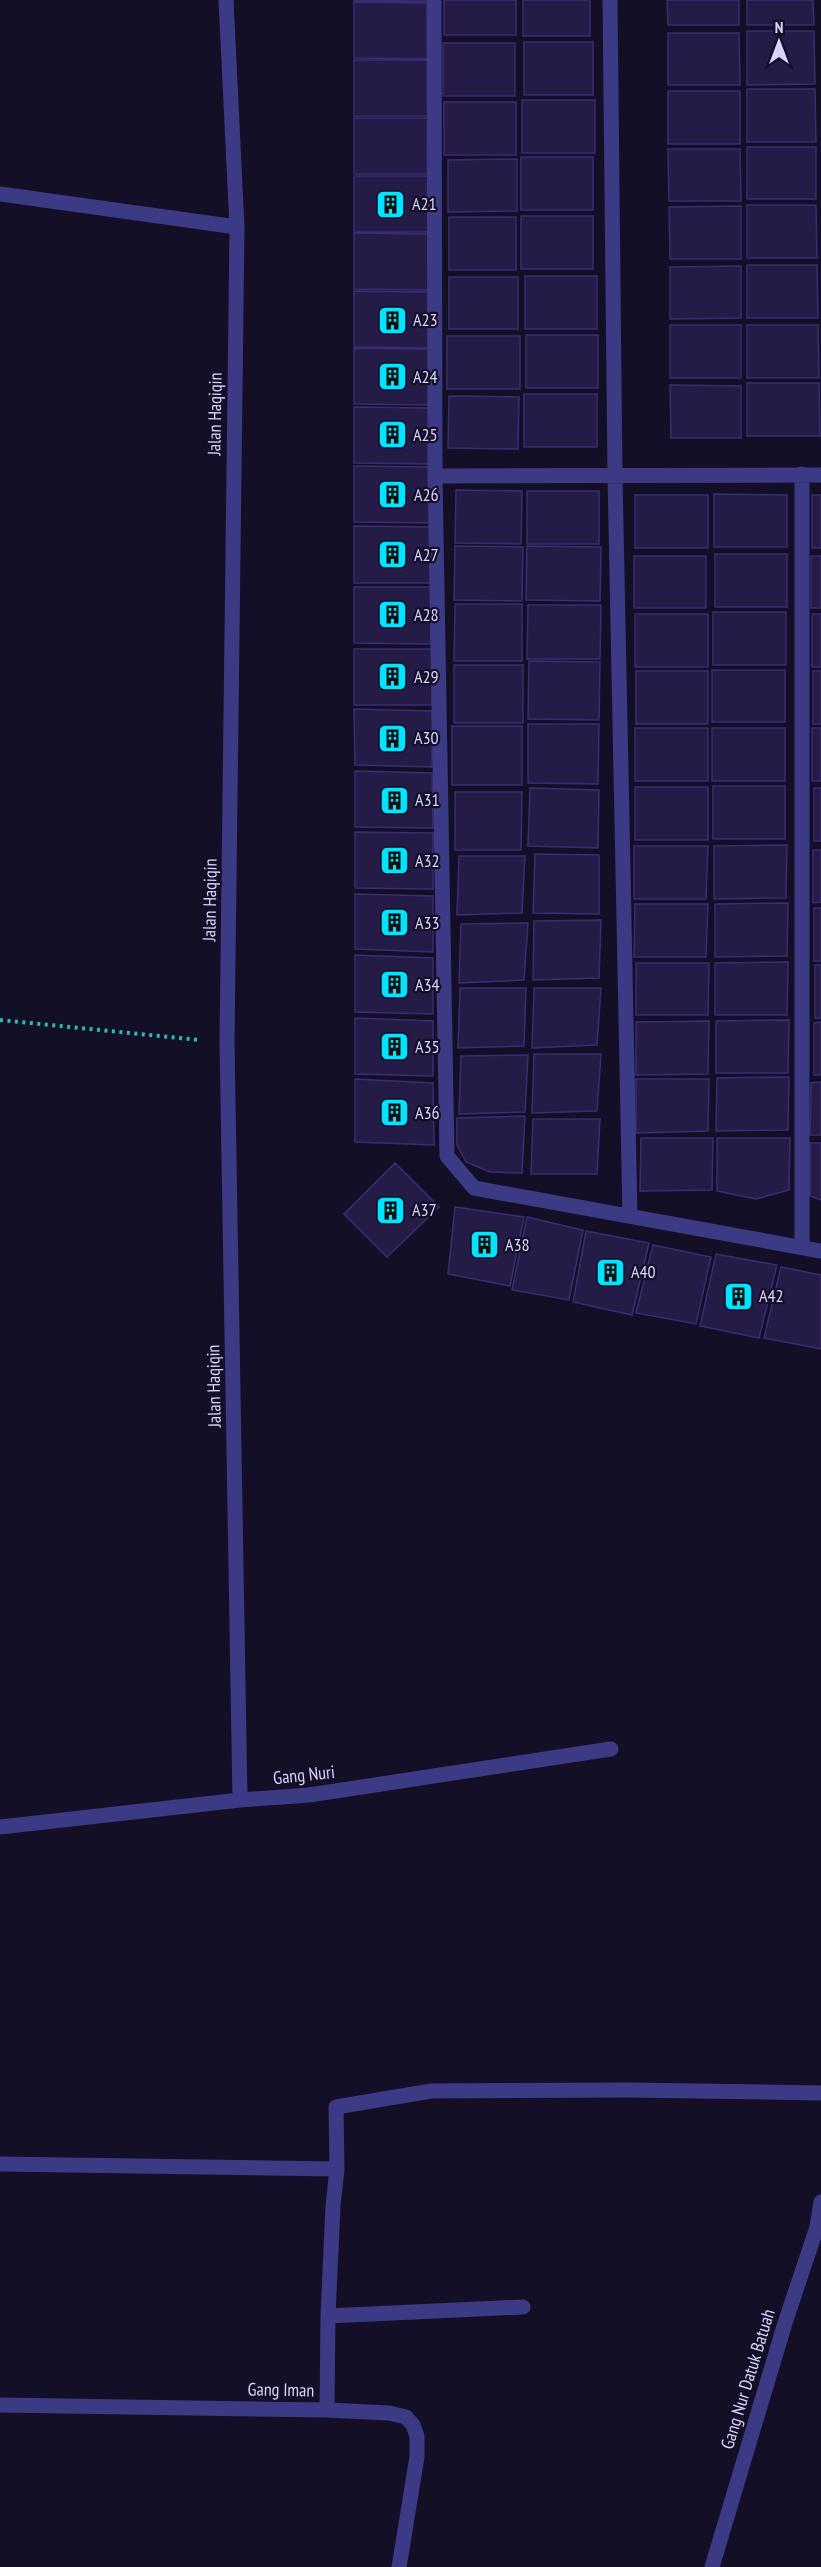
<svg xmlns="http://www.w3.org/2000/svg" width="821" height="2567" viewBox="0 0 821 2567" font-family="'PT Sans Narrow',sans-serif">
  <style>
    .building { fill: #241b47; stroke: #3b2d73; stroke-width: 1.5 }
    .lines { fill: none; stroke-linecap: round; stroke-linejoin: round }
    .path { stroke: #2fb8b0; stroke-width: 4; stroke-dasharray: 3 4.5; stroke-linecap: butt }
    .street { stroke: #3d3a85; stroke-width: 15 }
    .labels { text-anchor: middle; stroke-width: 4.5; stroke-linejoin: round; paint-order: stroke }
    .poi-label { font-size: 18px; fill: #d9d4ff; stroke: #130f26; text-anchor: start }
    .street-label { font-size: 18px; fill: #d9d4ff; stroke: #130f26 }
  </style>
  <rect width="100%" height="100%" fill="#130f26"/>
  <path class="building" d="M354,0H429V2L354,1Z
    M444,0H516V35H444Z
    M523,0H590V36H523Z
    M667,0H739V25H668Z
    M747,0H813L814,25H747Z
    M354,2L429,3V59L354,58Z
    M747,31H814L815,84L747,85Z
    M668,33H739L740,85H668Z
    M524,42H593V95H524Z
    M443,43H515V96H443Z
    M354,60H429V116H354Z
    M747,89H815L816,142H747Z
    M668,91H740V144H668Z
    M522,100H595V153H522Z
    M444,102H516V155H444Z
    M354,118H429V174H354Z
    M747,147H816V199H747Z
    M668,149H740L741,201H669Z
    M521,157H593V210H521Z
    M517,159V211L448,212V160Z
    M354,176H429V232H354Z
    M747,205H816L817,258H747Z
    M741,206V259H670L669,207Z
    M521,216H593V269H521Z
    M449,217H516V270H449Z
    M354,233L429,234L430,290L354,289Z
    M747,265H817L818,318H747Z
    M741,266V318L670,319V267Z
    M525,276H597V329H525Z
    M449,277H518V329H449Z
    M354,291L430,292V348L354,347Z
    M670,325H741V378H670Z
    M747,325H818L819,378H747Z
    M526,335H598V388H526Z
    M447,336H520V389H447Z
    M354,348L430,349L431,405L354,404Z
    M747,383H819L820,436H747Z
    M670,385L741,386V438H671Z
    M524,394H597V447H524Z
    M449,396L519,397L518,449L448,448Z
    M354,407L431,408V464L354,463Z
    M354,466L431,467V523L354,522Z
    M456,490L522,491L521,544L455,543Z
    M527,491H599V544H527Z
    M714,494L787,495V547H714Z
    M635,495H708V548H635Z
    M812,495H821V548H812Z
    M354,526L431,527V583H354Z
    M455,546L523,547L522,601L454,600Z
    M527,546L601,547L600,601L526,600Z
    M715,554H787V607H715Z
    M634,556H706V608H634Z
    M811,556H821V608H811Z
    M354,587H431V644L354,643Z
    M455,604H522V661H454Z
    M528,605H601L600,659H527Z
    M713,612H786V665H713Z
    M635,614H708V667H635Z
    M812,614H821V667H812Z
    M354,649H433L432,705H354Z
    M529,661L600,662L599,720L528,719Z
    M454,665H523V723H454Z
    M712,670H785V722H712Z
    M636,671H708V724H636Z
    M813,671H821V724H813Z
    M354,709L432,711V767L355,765Z
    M528,724H599L598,784L528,783Z
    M452,726H522V785H452Z
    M635,728H708V781H635Z
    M712,728H785V781H712Z
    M812,728H821V781H812Z
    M355,771L432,773L433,828L355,827Z
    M713,786H785V839H713Z
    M635,787H708V840H635Z
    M530,788L599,790L598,848L528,846Z
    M814,788H821V841H814Z
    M455,792H522L521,850H455Z
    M355,832L433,833V889L355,888Z
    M787,845L786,898L714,899V846Z
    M634,846H708L706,899H634Z
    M813,850H821V902L813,903Z
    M535,854L599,855V914L533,913Z
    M459,856H525L522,913L457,915Z
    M355,894L433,896V952L355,949Z
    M788,903L787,956L715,957V904Z
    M635,904H708L706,957H634Z
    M814,908H821V961H814Z
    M601,920L599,978L533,980L534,921Z
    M528,923L524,980L459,983L461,924Z
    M355,955L433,958V1014L355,1012Z
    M788,962L787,1015H715V963Z
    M636,963H709L708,1015H636Z
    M815,965H821V1018H815Z
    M460,988H526L524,1046L458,1048Z
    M534,988H601L597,1045L532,1048Z
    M355,1018L433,1021V1076L355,1074Z
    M789,1020L788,1073H716V1021Z
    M709,1021L708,1074L636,1075V1022Z
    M821,1022V1075H814V1023Z
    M534,1054H601L597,1111L532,1113Z
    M528,1055L525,1112L459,1114L461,1056Z
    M789,1077L788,1130L716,1131L717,1078Z
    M355,1079L433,1083L434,1145L355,1142Z
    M636,1079H709L708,1131L636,1133Z
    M821,1082V1135H810L811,1083Z
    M525,1116L522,1173L490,1172L466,1162L457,1145V1118Z
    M533,1119H600L597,1174H531Z
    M641,1138H713L712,1190L640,1191Z
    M717,1138H790L789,1190L756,1199L717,1191Z
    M810,1143H821V1200L810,1196Z
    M395,1163L439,1207L387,1257L344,1214Z
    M455,1207L524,1217L510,1286L448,1274Z
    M527,1217L583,1230L569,1300L512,1290Z
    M586,1231L649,1243L632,1315L573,1302Z
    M653,1245L711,1257L696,1324L636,1313Z
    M716,1254L777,1265L759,1338L700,1326Z
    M781,1267L821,1275V1349L764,1338Z"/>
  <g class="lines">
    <path class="path" d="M0,1020L200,1040"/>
    <path class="street" d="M226,0L237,227L227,1042L240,1800
      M434,0L435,476L447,1156L474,1188L821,1251
      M610,0L615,476L630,1216
      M0,194L237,227
      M802,474V1247
      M435,476L821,475
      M0,1827L240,1800L309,1795L611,1749
      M0,2164L337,2169
      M328,2316L523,2307
      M0,2405L327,2410L389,2413L406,2417L413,2425L417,2436V2457L399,2567
      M327,2410L328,2316L333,2206L337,2169L336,2107L431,2091L631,2090L821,2093
      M712,2567L785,2323L817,2227L821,2202"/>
  </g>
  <defs>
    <symbol id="building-square" viewBox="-11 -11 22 22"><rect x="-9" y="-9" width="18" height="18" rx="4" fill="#00e5ff" stroke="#130f26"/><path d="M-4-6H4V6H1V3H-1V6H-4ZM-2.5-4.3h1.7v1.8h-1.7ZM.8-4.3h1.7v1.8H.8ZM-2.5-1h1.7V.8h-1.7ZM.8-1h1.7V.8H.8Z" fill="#111"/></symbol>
  </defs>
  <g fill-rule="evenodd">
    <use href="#building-square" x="374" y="188" width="33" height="33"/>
    <use href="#building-square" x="376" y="304" width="33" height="33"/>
    <use href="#building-square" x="376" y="360" width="33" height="33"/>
    <use href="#building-square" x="376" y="418" width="33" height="33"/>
    <use href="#building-square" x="376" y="478" width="33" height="33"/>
    <use href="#building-square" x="376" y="538" width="33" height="33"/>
    <use href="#building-square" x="376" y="598" width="33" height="33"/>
    <use href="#building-square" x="376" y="660" width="33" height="33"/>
    <use href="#building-square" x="376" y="722" width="33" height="33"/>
    <use href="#building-square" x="378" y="784" width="33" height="33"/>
    <use href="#building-square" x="378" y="844" width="33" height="33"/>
    <use href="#building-square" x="378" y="906" width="33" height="33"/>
    <use href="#building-square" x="378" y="968" width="33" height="33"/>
    <use href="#building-square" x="378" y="1030" width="33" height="33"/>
    <use href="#building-square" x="378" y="1096" width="33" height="33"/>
    <use href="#building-square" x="374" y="1194" width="33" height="33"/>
    <use href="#building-square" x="468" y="1228" width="33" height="33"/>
    <use href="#building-square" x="594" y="1256" width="33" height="33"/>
    <use href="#building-square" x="722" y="1280" width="33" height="33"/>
  </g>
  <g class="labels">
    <g class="poi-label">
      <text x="412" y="210">A21</text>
      <text x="413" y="326">A23</text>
      <text x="413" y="383">A24</text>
      <text x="413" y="441">A25</text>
      <text x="414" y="501">A26</text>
      <text x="414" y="561">A27</text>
      <text x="414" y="621">A28</text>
      <text x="414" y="683">A29</text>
      <text x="414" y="744">A30</text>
      <text x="415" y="806">A31</text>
      <text x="415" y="867">A32</text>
      <text x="415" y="929">A33</text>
      <text x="415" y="991">A34</text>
      <text x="415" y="1053">A35</text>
      <text x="415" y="1119">A36</text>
      <text x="412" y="1216">A37</text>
      <text x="505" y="1251">A38</text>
      <text x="631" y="1278">A40</text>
      <text x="759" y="1302">A42</text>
    </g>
    <g class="street-label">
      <text transform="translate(215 414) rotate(-89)" y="6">Jalan Haqiqin</text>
      <text transform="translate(210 900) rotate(-89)" y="6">Jalan Haqiqin</text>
      <text transform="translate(214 1386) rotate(-91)" y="6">Jalan Haqiqin</text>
      <text transform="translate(304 1775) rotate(-6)" y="6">Gang Nuri</text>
      <text transform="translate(748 2379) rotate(-73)" y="6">Gang Nur Datuk Batuah</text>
      <text transform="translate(281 2390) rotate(1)" y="6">Gang Iman</text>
    </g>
  </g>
  <g transform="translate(779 42)" stroke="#130f26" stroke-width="4.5" paint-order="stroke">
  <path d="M0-4.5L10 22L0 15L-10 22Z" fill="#d9d4ff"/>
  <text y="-9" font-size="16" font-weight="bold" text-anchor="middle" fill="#d9d4ff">N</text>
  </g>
</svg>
